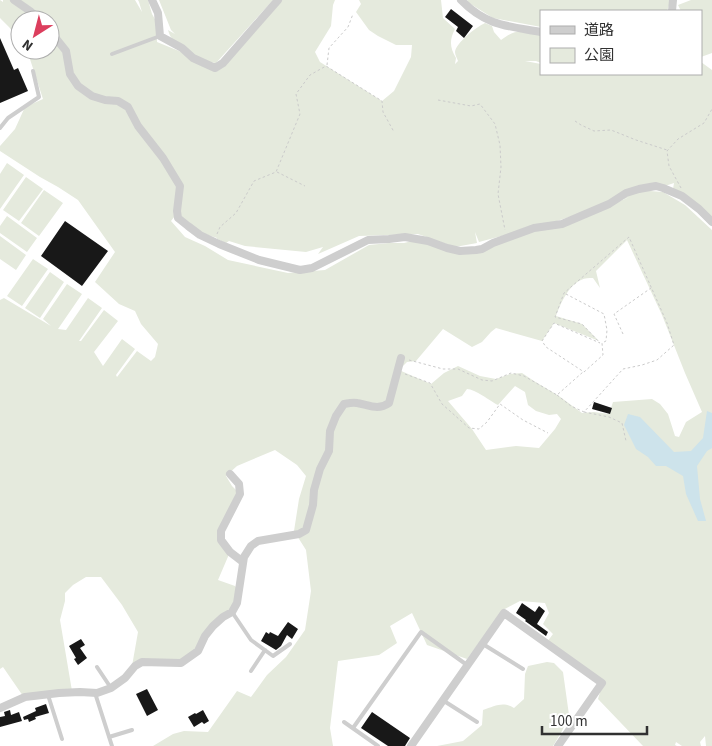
<svg xmlns="http://www.w3.org/2000/svg" width="712" height="746" viewBox="0 0 712 746" font-family="'Source Sans 3','Noto Sans JP',sans-serif">
  <style>
    .green { fill: #e5eadd; fill-rule: evenodd }
    .water { fill: #cde3eb }
    .building { fill: #181818 }
    .lines { fill: none; stroke-linecap: round; stroke-linejoin: round }
    .path { stroke: #cbcbcb; stroke-width: 1; stroke-dasharray: 2.5 2.5; stroke-linecap: butt }
    .lane { stroke: #cecece; stroke-width: 4 }
    .street { stroke: #cecece; stroke-width: 8 }
  </style>
  <rect width="100%" height="100%" fill="#fff"/>
  <path class="green" d="M0,0L3,2V0H135L142,12L139,2L138,0H148L152,14L156,21L157,42L179,51L216,72L248,33L281,0H335L333,5L331,26L315,52L320,62L382,101L394,91L411,57L412,45H396L378,36L369,30L356,12L361,4L359,0H441L443,18L455,29C449,40 450,48 456,58L455,64L458,61C457,58 455,55 455,52C456,43 476,27 485,23L492,26L494,32L501,40C517,28 522,31 541,35V63L536,61H525L541,64V74H701V62L712,70V222L687,200L688,197L673,189L674,183L650,191L663,192L685,205L712,230V746H706L705,736L700,742L701,746H682L676,742L675,745L677,746H643L598,699L603,682L547,642L553,634L543,624L549,613L545,603L520,601L503,610L467,659L427,645L412,613L390,626L397,643L379,655L338,661L330,728L333,746H153L173,734L184,731L208,732L237,691L251,697L267,675L286,657L305,630L311,591L306,550L294,531L299,499L306,476L297,465L275,450L237,466L226,476L232,486L240,494L226,522L221,540L230,552L218,580L235,586L239,591L237,603L232,612L223,617L213,626L205,636L198,651L181,663L142,662L132,666L138,632L122,605L101,577H86L73,585L65,593V601L60,620L72,691L25,697V695L23,696L3,667L0,669V300L4,298L51,326L43,319L67,284L82,294L58,329L66,330L88,298L102,308L79,341H81L104,310L118,321L94,352L103,366L122,339L135,349L116,375L117,377L137,351L151,361L155,357L158,344L141,324L135,311L119,304L95,282L115,252L78,200L58,187L40,177L0,151V146L15,129L25,107L43,99L27,50H50V20H20V41L9,27L0,18ZM630,197L565,222L532,232L505,242L473,250L451,249L434,245L420,239L404,243H389L369,245L325,270L288,273L228,260L205,246L185,237L171,221L178,212L186,222L205,234L217,238V239L226,243L229,241L245,246L306,252L323,247L318,254L359,236L418,234L455,247L477,243L475,232L479,242L557,221ZM627,240L662,315L685,373L702,412L686,422L679,437L675,436L668,414L660,404L652,399L613,402L609,414L594,412L582,413L559,396L534,381L522,373L510,374L496,379L480,376L458,366L444,373L431,384L399,370L407,362L416,361L443,329L472,347L482,342L491,332L496,328L542,341L554,323L599,341L582,324L556,316C561,303 568,286 581,280C585,278 589,278 593,278L600,288L596,271ZM515,386L525,392L528,405L536,411L549,415L557,414L561,419L555,429L539,448L516,446L486,450L472,429L448,401L462,396L467,389C475,389 490,401 498,405Z
    M159,0H273L216,63C205,63 182,49 174,41C171,38 169,34 168,30L175,34L171,30Z
    M467,0H671L667,11H541V27L493,18L469,3Z
    M691,0H712V53L701,57V11H681L678,5Z
    M7,163L24,175L0,209V174Z
    M26,177L43,189L19,221L3,210Z
    M44,190L63,203L39,236L21,223Z
    M7,216L37,238L27,252L0,233V226Z
    M0,236L26,255L16,270L0,259Z
    M33,259L48,269L22,306L7,296Z
    M50,272L64,282L40,318L25,308Z
    M547,662L554,663L563,672L569,715L562,731L553,746H437L463,741L482,725L483,710C495,706 503,701 514,708L524,699L525,674L528,666Z"/>
  <path class="water" d="M707,411L712,413V448L707,451L697,466L700,499L706,521H698L686,494L683,476L666,466H656L648,457L636,449L624,425L628,414L640,417L674,452L691,451L703,438Z"/>
  <path class="building" d="M451,9L473,26L464,38L456,31L458,27L445,17Z
    M0,38L14,70L18,68L28,91L0,103Z
    M65,221L108,251L82,286L41,256Z
    M594,402L612,408L610,414L592,409Z
    M522,603L535,612L539,606L545,611L537,624L548,632L546,636L525,621L526,620L516,613Z
    M288,622L298,629L292,639L287,635L281,646L276,650L261,641L266,632L269,634L270,632L278,636Z
    M81,639L85,645L80,648L87,658L78,665L74,659L76,658L69,646Z
    M147,689L158,710L147,716L136,694Z
    M46,704L49,713L35,717L36,719L29,722L28,719L24,720L23,717L36,711L35,708Z
    M10,710L11,715L19,712L22,721L0,727V717L5,716L4,712Z
    M203,710L209,721L204,724L202,722L194,727L188,717L195,713L196,714Z
    M372,712L410,738L405,746H388L361,728Z"/>
  <g class="lines">
    <path class="path" d="M327,65L329,48L348,27L353,14
      M438,100L471,106L480,104L495,124L500,145L501,167L498,194L505,230
      M575,121L581,125L594,131L611,130L636,140L667,150
      M277,172L305,186
      M681,188L669,166L667,151L678,139L704,123L712,109
      M217,234L220,227L236,213L254,181L276,172L300,114L296,94L310,75L326,66L382,101L383,112L394,132
      M623,334L614,314L651,288
      M409,360L443,369H458L482,380L492,381L511,373L524,376L557,395L583,372
      M405,374L430,383L442,404L469,428L479,429L487,422L500,404L523,420L548,433
      M557,395L571,406L584,412L623,369L642,365L657,360L674,345L667,323L629,237L564,293L555,317L582,324L600,343L554,323L542,341L546,347L584,372L603,355L602,343L606,341L607,330L604,314L564,293
      M584,412L609,417L622,423L626,441"/>
    <path class="lane" d="M112,54L160,36
      M0,128L8,118L39,97L33,71
      M232,612L251,640L273,656L290,644
      M483,642L486,646L523,669
      M97,667L111,688
      M251,671L265,650
      M95,693L112,746
      M48,695L62,739
      M444,701L477,722
      M344,722L378,746
      M353,728L421,632L467,665
      M109,737L132,730"/>
    <path class="street" d="M14,0L30,11L40,20
      M152,0L158,13L160,36L182,48L193,58L215,68L223,63L278,0
      M461,0C486,26 508,26 541,32
      M672,11L673,0
      M50,31L66,51L70,74L78,86L92,96L105,100L118,101L128,107L138,126L163,158L180,186L177,211L178,218L188,226L200,235L219,244L259,260L300,270L312,268L368,240L389,239L405,237L428,241L447,248L460,251L476,250L482,249L493,243L534,228L562,224L609,204L626,193L639,189L650,187L656,186L663,188L682,196L699,209L712,222
      M230,474L239,484L240,494L221,531V540L230,552L243,562
      M0,708L25,697L59,693L80,692L97,693L111,688L125,678L135,666L142,662L181,663L198,651L205,636L213,626L223,617L232,612L237,603L244,557L251,546L258,541L299,534L306,530L313,505L314,490L320,469L329,451L330,431L336,416L344,404C349,403 353,402 357,403C369,405 378,411 389,403L401,358
      M411,746L504,613L602,683L558,746"/>
  </g>
  <rect x="540" y="10" width="162" height="65" fill="#ffffff" stroke="#adadad"/>
  <rect x="550" y="26" width="25" height="8" fill="#cecece" stroke="#adadad"/>
  <text x="584" y="35" font-size="15" fill="#313131">道路</text>
  <rect x="550" y="48" width="25" height="15" fill="#e5eadd" stroke="#adadad"/>
  <text x="584" y="60" font-size="15" fill="#313131">公園</text>
  <g transform="translate(35 35) rotate(216)"><circle r="24" fill="#ffffff" stroke="#adadad"/>
  <path d="M0-4L9 19L0 12L-9 19Z" fill="#dc3e5d"/>
  <text y="-8" font-size="14" font-weight="bold" text-anchor="middle" fill="#313131">N</text>
  </g>
  <path d="M542 726v8h105v-8" fill="none" stroke="#313131" stroke-width="2.5"/>
  <text x="550" y="726" font-size="15" fill="#313131" stroke="#ffffff" stroke-width="4" paint-order="stroke">100 m</text>
</svg>
